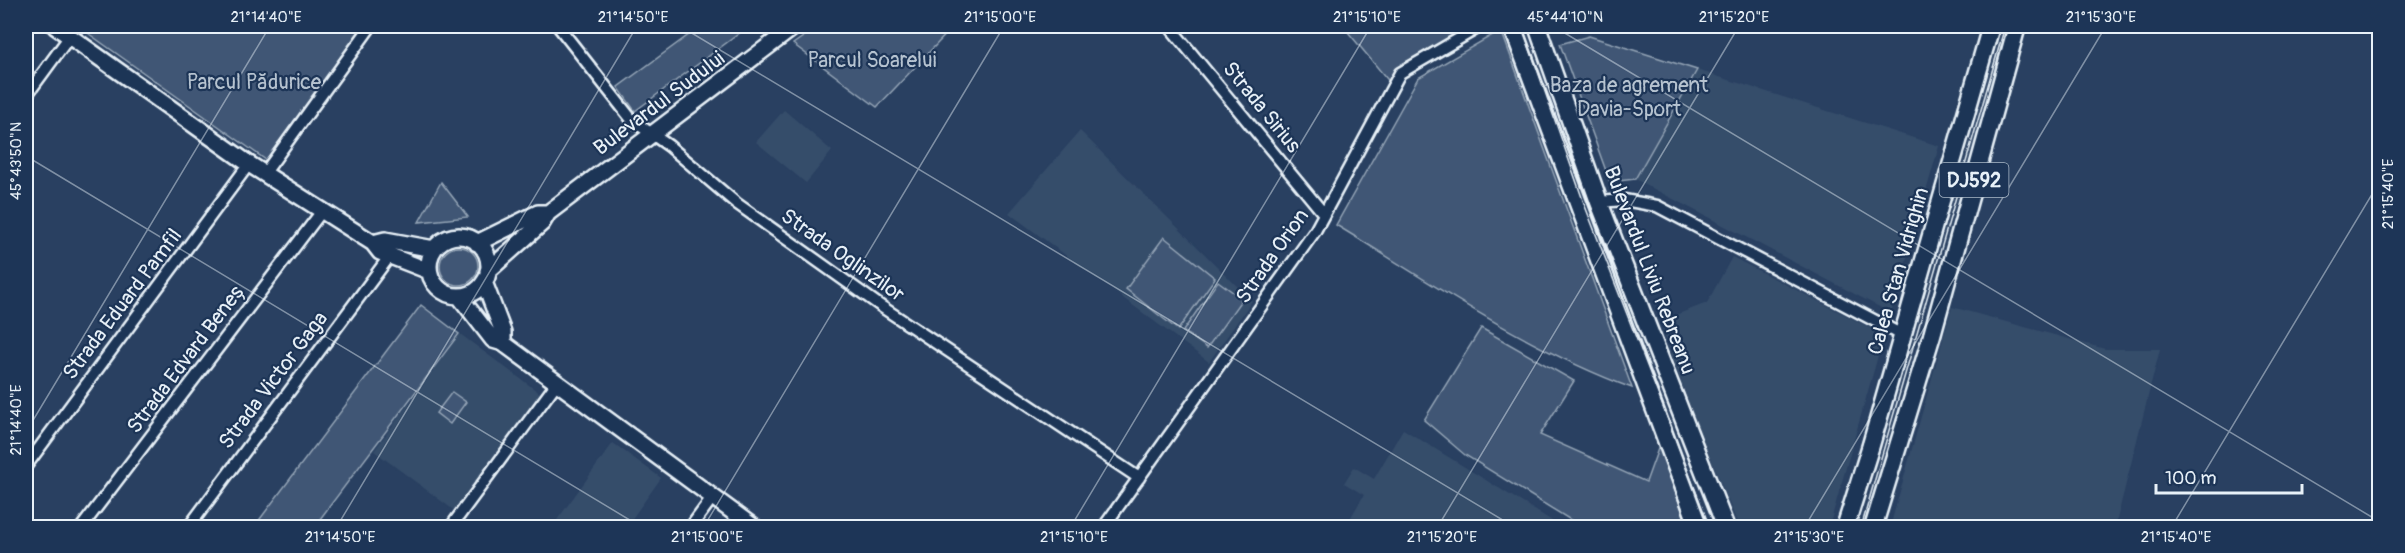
<svg xmlns="http://www.w3.org/2000/svg" width="2405" height="553" viewBox="0 0 2405 553" font-family="Pangolin,sans-serif">
  <style>
    .built { fill: #364d6b }
    .green { fill: #415774; stroke: #94a4b6; stroke-width: 1.5 }
    .lines { fill: none; stroke-linecap: round; stroke-linejoin: round }
    .street-casing { stroke: #e8f1f8; stroke-width: 15 }
    .secondary-casing { stroke: #e8f1f8; stroke-width: 20 }
    .primary-casing { stroke: #e8f1f8; stroke-width: 21 }
    .street { stroke: #1d3557; stroke-width: 10 }
    .secondary { stroke: #1d3557; stroke-width: 15 }
    .primary { stroke: #1d3557; stroke-width: 16 }
    .tram { stroke: #e8f1f8; stroke-width: 1.5 }
    .ticks { fill: none; stroke: #e8f1f8; stroke-width: 1.5; stroke-opacity: 0.45 }
    .labels { text-anchor: middle; stroke-width: 4.5; stroke-linejoin: round; paint-order: stroke }
    .shield { fill: #1d3557; stroke: #abb9c8; stroke-width: 1.5 }
    .shield-label { font-size: 20px; font-weight: bold; fill: #e8f1f8 }
    .park-label { font-size: 21px; fill: #b6c3d0; stroke: #1d3557 }
    .street-label { font-size: 21px; fill: #e8f1f8; stroke: #1d3557 }
    .neatline { fill: none; stroke: #e8f1f8; stroke-width: 2 }
    .ticks-label { font-size: 15px; text-anchor: middle; fill: #e8f1f8 }
  </style>
  <rect width="100%" height="100%" fill="#294061"/>
  <filter id="ink" filterUnits="userSpaceOnUse"><feTurbulence type="fractalNoise" baseFrequency=".0167" numOctaves="2"/><feDisplacementMap in="SourceGraphic" scale="12" xChannelSelector="R" yChannelSelector="G"/><feConvolveMatrix kernelMatrix="1 2 1 2 8 2 1 2 1" color-interpolation-filters="sRGB"/></filter>
  <g filter="url(#ink)">
    <path class="built" d="M1697,70L1939,146L1891,313L1635,179Z
      M784,110L832,151L806,183L756,142Z
      M1080,131L1252,301L1209,362L1009,213Z
      M1732,257L1884,335L1829,527H1739L1693,415L1660,321L1707,303Z
      M1952,307L2105,349H2160L2115,527H1890Z
      M460,334L541,394L455,511L374,451Z
      M1403,429L1562,527H1345L1364,495L1344,483L1354,467L1374,479Z
      M613,443L661,478L626,527H552Z"/>
    <path class="green" d="M78,26H363L266,160Z
      M701,26H749L635,111L618,87Z
      M819,26H954L877,107L793,44Z
      M1343,26H1485L1392,85Z
      M1501,30L1632,388C1526,349 1432,283 1336,225L1418,78Z
      M1589,36L1697,70L1635,179L1610,182L1560,44Z
      M441,182L468,217L419,222Z
      M1164,237L1215,278L1178,330L1126,289Z
      M440 266a19 19 0 1 1 38 0a19 19 0 1 1-38 0Z
      M1218,281L1242,299L1207,348L1183,331Z
      M421,305L459,334L314,527H254Z
      M1481,328L1574,381L1540,435L1646,482L1659,446L1688,527H1582L1465,455L1424,420Z
      M452,392L466,402L450,424L436,413Z"/>
    <g class="lines">
      <defs>
        <path id="street" d="M558,26L632,120L669,146L736,203L882,307L1139,478
          M1169,26L1324,214
          M26,96L70,36
          M264,174L371,26
          M1599,202L1624,200L1657,206L1902,335
          M26,466L249,164
          M81,528L322,211
          M188,528L389,257
          M450,528L556,384
          M690,528L713,497
          M1103,528L1315,231L1400,73L1481,26"/>
        <path id="secondary" d="M55,26L249,164L373,243L380,252L429,271
          M429 266a30 30 0 1 1 60 0a30 30 0 1 1-60 0Z
          M373,243L385,240L434,249
          M477,243L538,213H548
          M488,271L542,223L548,213L795,26
          M484,282L503,332V343
          M459,296L493,340L503,343L755,528"/>
        <path id="primary" d="M1512,26L1699,528
          M1537,26L1599,202L1726,528
          M1845,528L1871,445L1991,26
          M1873,528L1932,335L2017,26"/>
      </defs>
      <use href="#street" class="street-casing"/>
      <use href="#secondary" class="secondary-casing"/>
      <use href="#primary" class="primary-casing"/>
      <use href="#street" class="street"/>
      <use href="#secondary" class="secondary"/>
      <use href="#primary" class="primary"/>
      <path class="tram" d="M1522,26L1585,206L1710,528
        M1861,528L2005,26"/>
    </g>
  </g>
  <path class="ticks" d="M680,26L1516,528M1553,26L2380,522M26,156L643,528M26,432L270,26M336,528L637,26M703,528L1004,26M1070,528L1371,26M1437,528L1739,26M1804,528L2106,26M2171,528L2380,181"/>
  <g class="labels">
    <rect class="shield" x="1939.5" y="163" width="69" height="34" rx="4.5"/>
    <g class="shield-label">
      <text x="1974" y="187">DJ592</text>
    </g>
    <g class="park-label">
      <text x="872" y="67">Parcul Soarelui</text>
      <text x="254" y="89">Parcul Pădurice</text>
      <text x="1629" y="92">Baza de agrement<tspan x="1629" dy="24">Davia-Sport</tspan></text>
    </g>
    <g class="street-label">
      <text transform="translate(659 103) rotate(-37)" y="7">Bulevardul Sudului</text>
      <text transform="translate(1262 107) rotate(51)" y="7">Strada Sirius</text>
      <text transform="translate(843 255) rotate(35)" y="7">Strada Oglinzilor</text>
      <text transform="translate(1272 256) rotate(-55)" y="7">Strada Orion</text>
      <text transform="translate(1650 270) rotate(69)" y="7">Bulevardul Liviu Rebreanu</text>
      <text transform="translate(1898 271) rotate(-74)" y="7">Calea Stan Vidrighin</text>
      <text transform="translate(122 304) rotate(-53)" y="7">Strada Eduard Pamfil</text>
      <text transform="translate(186 358) rotate(-53)" y="7">Strada Edvard Beneș</text>
      <text transform="translate(273 380) rotate(-53)" y="7">Strada Victor Gaga</text>
    </g>
  </g>
  <rect width="2405" height="553" fill="none" stroke="#1d3557" stroke-width="66"/>
  <path d="M2156 484v9h146v-9" fill="none" stroke="#e8f1f8" stroke-width="3"/>
  <text x="2165" y="484" font-size="18" fill="#e8f1f8" stroke="#1d3557" stroke-width="4.5" paint-order="stroke">100 m</text>
  <rect x="33" y="33" width="2339" height="487" class="neatline"/>
  <g class="ticks-label">
    <text x="266" y="22">21°14'40"E</text>
    <text x="633" y="22">21°14'50"E</text>
    <text x="1000" y="22">21°15'00"E</text>
    <text x="1367" y="22">21°15'10"E</text>
    <text x="1565" y="22">45°44'10"N</text>
    <text x="1734" y="22">21°15'20"E</text>
    <text x="2101" y="22">21°15'30"E</text>
    <text transform="translate(16 161) rotate(-90)" y="5">45°43'50"N</text>
    <text transform="translate(2388 194) rotate(-90)" y="5">21°15'40"E</text>
    <text transform="translate(16 420) rotate(-90)" y="5">21°14'40"E</text>
    <text x="340" y="542">21°14'50"E</text>
    <text x="707" y="542">21°15'00"E</text>
    <text x="1074" y="542">21°15'10"E</text>
    <text x="1442" y="542">21°15'20"E</text>
    <text x="1809" y="542">21°15'30"E</text>
    <text x="2176" y="542">21°15'40"E</text>
  </g>
</svg>
